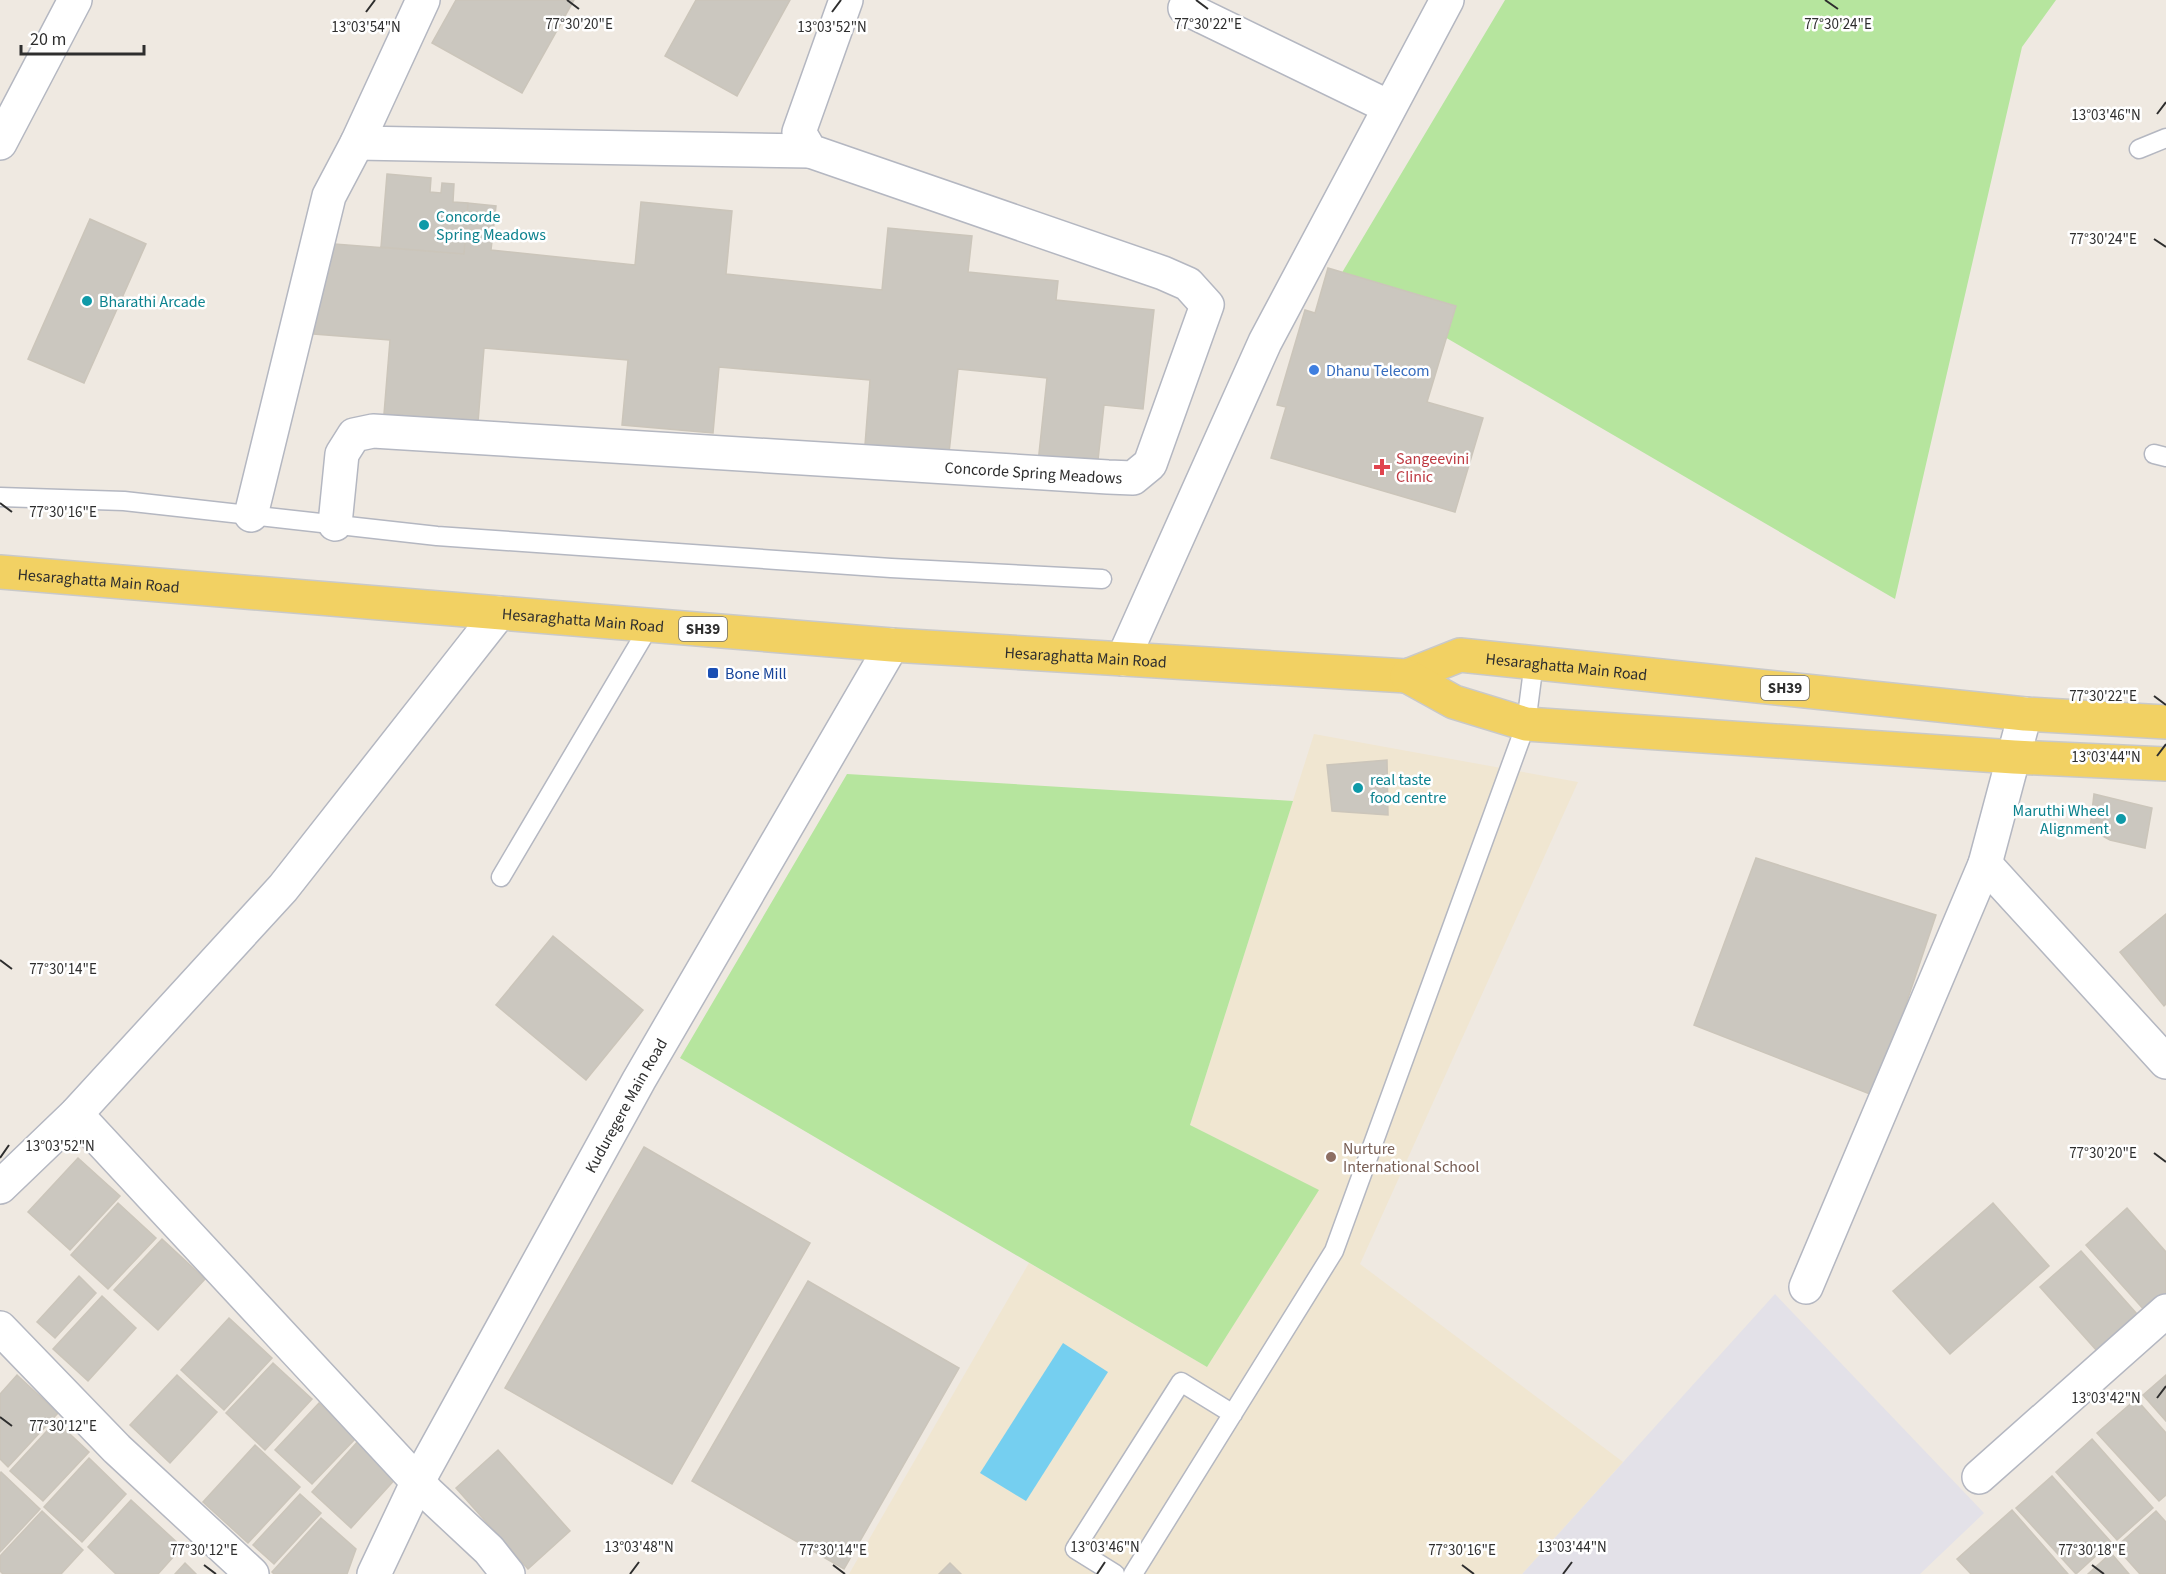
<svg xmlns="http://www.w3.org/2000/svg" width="2166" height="1574" viewBox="0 0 2166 1574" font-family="'Source Sans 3',sans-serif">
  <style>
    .industrial { fill: #e3e1e8 }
    .education { fill: #f0e6d1 }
    .green { fill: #b6e59e }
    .water { fill: #75cff0 }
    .building { fill: #cbc7bf; stroke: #cbc5ba; stroke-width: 1.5 }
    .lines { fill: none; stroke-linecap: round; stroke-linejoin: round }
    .lane-casing { stroke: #b4b7c1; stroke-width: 21 }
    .street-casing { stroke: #b4b7c1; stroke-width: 36 }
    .secondary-casing { stroke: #b4b7c1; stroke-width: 36 }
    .primary-casing { stroke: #c9c9c9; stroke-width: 36 }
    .lane { stroke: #fff; stroke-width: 18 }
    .street { stroke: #fff; stroke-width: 33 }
    .secondary { stroke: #fff; stroke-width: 33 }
    .primary { stroke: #f2d163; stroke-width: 33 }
    .ticks { fill: none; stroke: #2e2e2e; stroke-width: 2 }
    .culture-dot { fill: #0f9aa8; stroke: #fff; stroke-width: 2 }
    .shop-dot { fill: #3f7fe0; stroke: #fff; stroke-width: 2 }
    .health-dot { fill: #e0444e; stroke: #fff; stroke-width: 2 }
    .transit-dot { fill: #1a4fb4; stroke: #fff; stroke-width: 2 }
    .education-dot { fill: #8d6e63; stroke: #fff; stroke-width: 2 }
    .labels { text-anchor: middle; stroke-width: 5; stroke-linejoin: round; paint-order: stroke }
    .shield { fill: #fff; stroke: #6d6d6d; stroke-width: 1.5 }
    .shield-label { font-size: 15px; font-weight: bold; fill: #2e2e2e }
    .culture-label { font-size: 16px; fill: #0d838f; stroke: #fff; text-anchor: start }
    .shop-label { font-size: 16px; fill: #366cbe; stroke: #fff; text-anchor: start }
    .health-label { font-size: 16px; fill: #be3a42; stroke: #fff; text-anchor: start }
    .street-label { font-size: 16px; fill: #2e2e2e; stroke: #fff }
    .transit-label { font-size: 16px; fill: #164399; stroke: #fff; text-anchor: start }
    .education-label { font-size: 16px; fill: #785e54; stroke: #fff; text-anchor: start }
    .ticks-label { font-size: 15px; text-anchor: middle; fill: #2e2e2e; stroke: #fff; stroke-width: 5; stroke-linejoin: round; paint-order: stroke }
  </style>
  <rect width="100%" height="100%" fill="#efe9e1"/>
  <path class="industrial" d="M1775,1294L1984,1513L1920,1574H1522Z"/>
  <path class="education" d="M1314,734L1578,782L1360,1264L1623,1462L1522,1574H849L1029,1263L1207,1367L1318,1190L1190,1125Z"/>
  <path class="green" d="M1505,0H2056L2022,47L1895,599L1340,276Z
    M847,774L1293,801L1190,1125L1319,1190L1207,1367L680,1058Z"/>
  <path class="water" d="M1063,1343L1108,1372L1026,1501L980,1473Z"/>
  <path class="building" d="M456,0H574L522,93L432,43Z
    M696,0H790L737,96L665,56Z
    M387,174L431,178L430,192L441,193L442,183L454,184L453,202L468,203L464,254L381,247Z
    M641,202L732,211L726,274L882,290L888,228L972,236L968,272L1058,281L1056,300L1154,310L1143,409L1104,405L1097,469L1038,463L1047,378L958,369L949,453L865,445L870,380L719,367L713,433L622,425L628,360L484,348L478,422L384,414L390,340L314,334L322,243L464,254L468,203L496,206L491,250L635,265Z
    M90,219L146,244L84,383L28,359Z
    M1328,268L1456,306L1427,402L1483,418L1455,512L1271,458L1286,407L1277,405L1305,310L1315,313Z
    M1387,760L1388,815L1332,811L1327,765Z
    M2094,794L2152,808L2145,848L2110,840L2090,829Z
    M1756,858L1936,915L1875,1096L1694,1025Z
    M2166,914V1004L2164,1006L2120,952Z
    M553,936L643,1010L586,1080L496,1005Z
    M644,1147L810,1243L672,1484L505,1388Z
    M78,1158L120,1196L70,1250L28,1212Z
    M118,1203L156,1238L108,1289L71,1255Z
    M1993,1203L2049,1266L1950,1354L1893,1291Z
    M2127,1208L2166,1252V1294L2146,1312L2086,1245Z
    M162,1239L205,1279L158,1330L114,1290Z
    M2081,1251L2137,1314L2097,1351L2040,1287Z
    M79,1276L96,1293L55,1338L37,1322Z
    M808,1281L959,1368L844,1569L692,1481Z
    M102,1296L136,1328L88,1381L53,1349Z
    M229,1318L272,1358L224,1410L181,1370Z
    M273,1363L312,1399L265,1450L226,1413Z
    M17,1375L58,1413L8,1467L0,1459V1394Z
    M177,1375L217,1412L170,1463L130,1425Z
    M2166,1375V1421L2143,1395Z
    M2136,1399L2166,1433V1495L2159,1501L2097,1433Z
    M319,1403L356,1438L312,1484L275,1450Z
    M56,1421L89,1452L43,1501L10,1471Z
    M2092,1439L2153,1508L2117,1540L2056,1472Z
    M359,1440L398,1476L351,1528L312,1492Z
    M255,1445L300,1487L248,1543L203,1502Z
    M498,1450L570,1531L528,1569L456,1488Z
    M89,1458L126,1494L82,1542L44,1507Z
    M1,1472L40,1509L0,1552V1473Z
    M2052,1476L2111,1542L2076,1574L2016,1508Z
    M300,1494L321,1513L274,1564L253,1545Z
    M131,1500L182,1547L158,1574H116L88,1547Z
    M2012,1510L2068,1574H1971L1957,1559Z
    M42,1511L83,1550L61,1574H3L0,1571V1556Z
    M2156,1511L2166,1522V1574H2140L2116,1547Z
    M321,1518L356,1549L347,1574H274L272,1572Z
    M2111,1553L2129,1574H2088Z
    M185,1563L196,1574H175Z
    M950,1563L961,1574H939Z"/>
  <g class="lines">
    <defs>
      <path id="lane" d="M2139,149L2166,138
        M2154,454L2166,457
        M0,497L124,501L437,536L891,568L1102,579
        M501,877L650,625
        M1115,1574L1075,1549L1181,1382L1233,1414
        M1133,1574L1334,1251L1526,724L1534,662"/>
      <g id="street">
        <path d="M1185,8L1389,107"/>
        <path d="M0,143L75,0"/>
        <path d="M357,143L810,151"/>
        <path d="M251,515L329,196L357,143L423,0"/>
        <path id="s1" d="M335,524L342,454L354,435L373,431L1108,477L1133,478L1150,464L1207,305L1188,284L1163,273L810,151L799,132L846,0"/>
        <path d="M1123,659L1265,342L1447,0"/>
        <path d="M1985,864L2166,1062"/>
        <path d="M76,1114L428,1493L489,1550L508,1574"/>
        <path d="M0,1187L76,1114L283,888L499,613"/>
        <path d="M1806,1287L1985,864L2025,714"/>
        <path d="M0,1328L117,1449L252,1574"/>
        <path d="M1979,1477L2166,1311"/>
      </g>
      <g id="secondary">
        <path id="s2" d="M374,1574L418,1481L639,1080L892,645"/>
      </g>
      <g id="primary">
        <path id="s3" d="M0,572L892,645L1407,676L1460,655L2025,714L2166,722"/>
        <path d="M1407,676L1454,702L1526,724L2014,757L2166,764"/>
      </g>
    </defs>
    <use href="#lane" class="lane-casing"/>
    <use href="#street" class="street-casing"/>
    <use href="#secondary" class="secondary-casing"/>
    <use href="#primary" class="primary-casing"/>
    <use href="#lane" class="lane"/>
    <use href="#street" class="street"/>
    <use href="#secondary" class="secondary"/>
    <use href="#primary" class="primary"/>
  </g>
  <path class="ticks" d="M567,0L579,9M1196,0L1208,9M1825,0L1838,9M366,12L375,0M832,12L841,0M2157,114L2166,102M2154,239L2166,247M0,503L12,512M2154,696L2166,705M2157,756L2166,744M0,960L12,969M2154,1153L2166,1162M0,1158L9,1145M2157,1398L2166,1386M0,1417L12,1426M204,1565L216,1574M833,1565L845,1574M1462,1565L1474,1574M2092,1565L2104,1574M630,1574L639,1562M1097,1574L1105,1562M1563,1574L1572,1562"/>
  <g class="culture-dot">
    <circle cx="424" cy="225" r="6"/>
    <circle cx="87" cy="301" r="6"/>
    <circle cx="1358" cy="788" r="6"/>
    <circle cx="2121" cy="819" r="6"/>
  </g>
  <circle class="shop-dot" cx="1314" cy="370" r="6"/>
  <path class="health-dot" d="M1379 458h6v6h6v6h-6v6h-6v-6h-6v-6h6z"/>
  <rect class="transit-dot" x="707" y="667" width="12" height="12" rx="3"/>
  <circle class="education-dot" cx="1331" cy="1157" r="6"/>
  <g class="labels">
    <g class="shield">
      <rect x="679" y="617" width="48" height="24" rx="4.5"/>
      <rect x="1761" y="676" width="48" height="24" rx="4.5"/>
    </g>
    <g class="shield-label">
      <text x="703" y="634">SH39</text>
      <text x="1785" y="693">SH39</text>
    </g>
    <g class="culture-label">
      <text x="436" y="222">Concorde<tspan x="436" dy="18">Spring Meadows</tspan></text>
      <text x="99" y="307">Bharathi Arcade</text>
      <text x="1370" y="785">real taste<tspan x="1370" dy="18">food centre</tspan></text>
      <text x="2109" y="816" text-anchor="end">Maruthi Wheel<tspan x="2109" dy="18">Alignment</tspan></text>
    </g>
    <g class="shop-label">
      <text x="1326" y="376">Dhanu Telecom</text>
    </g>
    <g class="health-label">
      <text x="1396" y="464">Sangeevini<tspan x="1396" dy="18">Clinic</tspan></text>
    </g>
    <g class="street-label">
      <text dy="6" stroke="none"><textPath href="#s1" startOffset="774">Concorde Spring Meadows</textPath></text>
      <text dy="6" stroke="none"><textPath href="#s3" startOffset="99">Hesaraghatta Main Road</textPath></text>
      <text dy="6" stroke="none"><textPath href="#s3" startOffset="585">Hesaraghatta Main Road</textPath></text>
      <text dy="6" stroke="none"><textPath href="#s3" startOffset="1089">Hesaraghatta Main Road</textPath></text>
      <text dy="6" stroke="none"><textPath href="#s3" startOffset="1575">Hesaraghatta Main Road</textPath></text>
      <text dy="6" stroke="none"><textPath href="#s2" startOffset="532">Kuduregere Main Road</textPath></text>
    </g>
    <g class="transit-label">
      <text x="725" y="679">Bone Mill</text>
    </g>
    <g class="education-label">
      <text x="1343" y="1154">Nurture<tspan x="1343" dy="18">International School</tspan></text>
    </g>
  </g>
  <g class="ticks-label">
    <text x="1838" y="29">77°30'24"E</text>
    <text x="579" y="29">77°30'20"E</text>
    <text x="1208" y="29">77°30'22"E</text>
    <text x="366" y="32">13°03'54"N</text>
    <text x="832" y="32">13°03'52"N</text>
    <text x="2106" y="120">13°03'46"N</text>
    <text x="2103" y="244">77°30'24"E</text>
    <text x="63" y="517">77°30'16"E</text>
    <text x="2103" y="701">77°30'22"E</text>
    <text x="2106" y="762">13°03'44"N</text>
    <text x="63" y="974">77°30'14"E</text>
    <text x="60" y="1151">13°03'52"N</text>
    <text x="2103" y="1158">77°30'20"E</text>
    <text x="2106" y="1403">13°03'42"N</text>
    <text x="63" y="1431">77°30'12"E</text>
    <text x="639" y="1552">13°03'48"N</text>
    <text x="1105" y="1552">13°03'46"N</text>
    <text x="1572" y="1552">13°03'44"N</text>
    <text x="204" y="1555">77°30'12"E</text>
    <text x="833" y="1555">77°30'14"E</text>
    <text x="1462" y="1555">77°30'16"E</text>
    <text x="2092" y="1555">77°30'18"E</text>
  </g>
  <path d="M21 45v9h123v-9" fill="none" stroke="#2e2e2e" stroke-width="3"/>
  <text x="30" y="45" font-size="18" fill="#2e2e2e" stroke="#ffffff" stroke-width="4.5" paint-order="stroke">20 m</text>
</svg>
